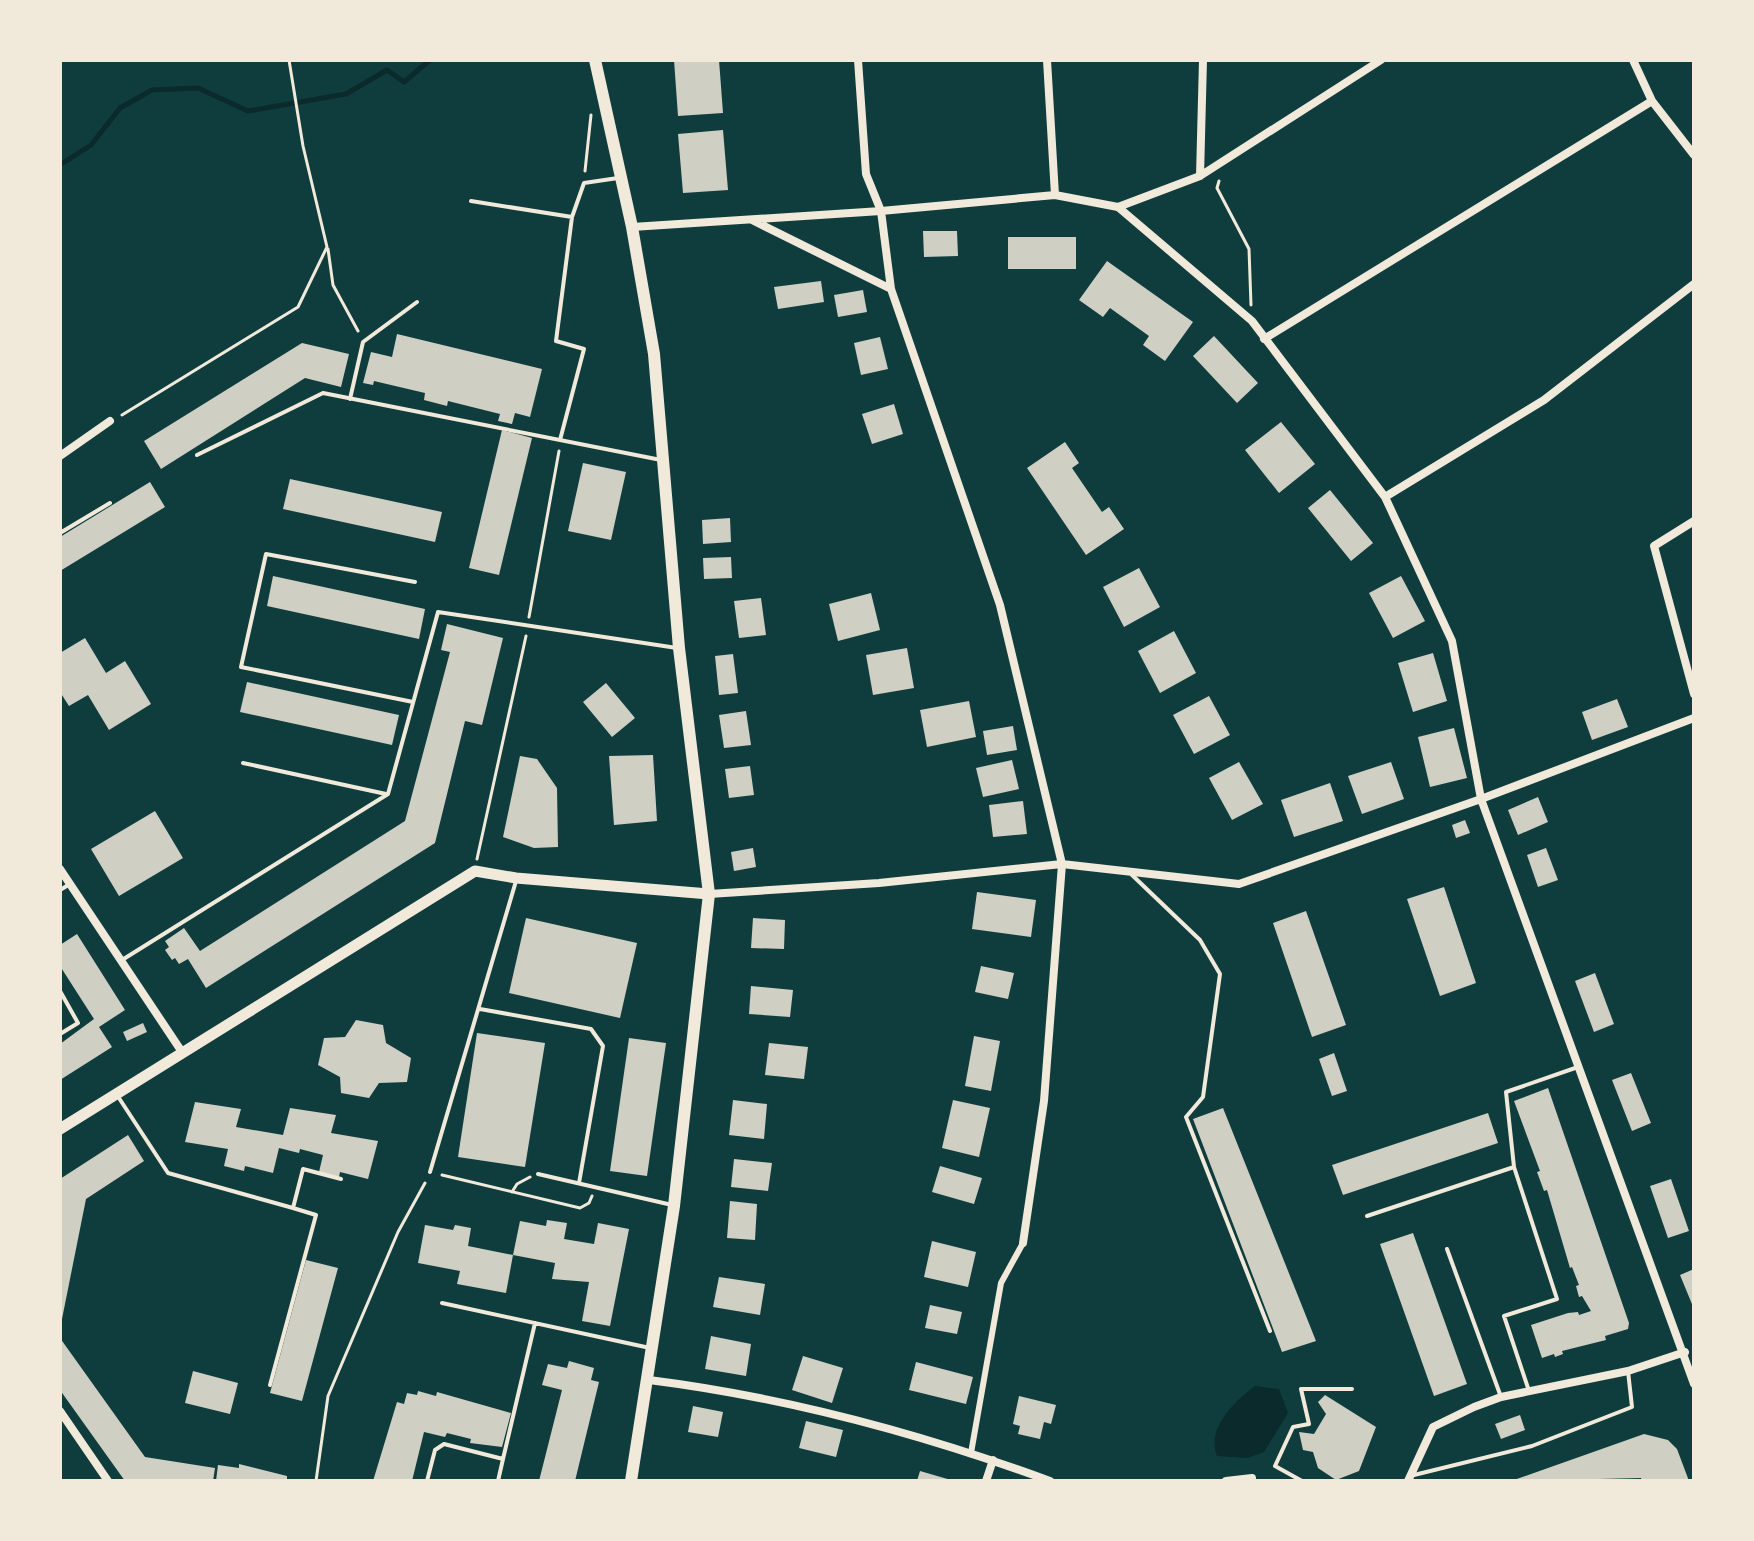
<svg xmlns="http://www.w3.org/2000/svg" width="1754" height="1541" viewBox="0 0 1754 1541" font-family="'Nunito Sans',sans-serif">
  <style>
    .water { fill: #0a2a2b }
    .lines { fill: none; stroke-linecap: round; stroke-linejoin: round }
    .stream { stroke: #0a2a2b; stroke-width: 5 }
    .building { fill: #cfcfc3 }
    .path { stroke: #f1e9da; stroke-width: 3 }
    .service { stroke: #f1e9da; stroke-width: 4 }
    .pedestrian { stroke: #f1e9da; stroke-width: 6 }
    .minor { stroke: #f1e9da; stroke-width: 8 }
    .tertiary { stroke: #f1e9da; stroke-width: 11 }
    .secondary { stroke: #f1e9da; stroke-width: 12 }
  </style>
  <rect width="100%" height="100%" fill="#0f3d3e"/>
  <path class="water" d="M1255,1386L1279,1389L1288,1413L1264,1452L1247,1458L1217,1456C1206,1428 1234,1402 1255,1386Z"/>
  <g class="lines">
    <path class="stream" d="M60,165L91,145L120,108L152,90L198,88L248,111L346,94L387,70L404,82L430,60"/>
  </g>
  <path class="building" d="M674,60H719L723,113L678,116Z
    M723,130L728,190L683,193L678,134Z
    M923,231H957L958,256L924,257Z
    M1008,237H1076V269H1008Z
    M1107,261L1193,322L1165,361L1143,345L1149,336L1110,308L1103,317L1079,300Z
    M821,281L824,302L778,309L774,287Z
    M863,290L867,312L838,317L834,295Z
    M397,334L542,369L530,417L515,413L512,424L498,421L500,414L448,401L447,406L424,400L425,393L374,381L373,385L363,383L371,352L392,357Z
    M1214,336L1258,383L1237,403L1193,356Z
    M880,337L888,369L861,375L854,343Z
    M302,343L349,354L341,387L305,378L161,469L144,441Z
    M894,404L903,434L872,444L862,414Z
    M1281,422L1315,464L1279,493L1245,450Z
    M502,430L532,438L499,575L469,568Z
    M1065,442L1079,463L1072,468L1102,512L1109,507L1124,529L1086,555L1027,468Z
    M583,463L626,472L611,540L568,531Z
    M290,479L442,512L435,542L283,509Z
    M150,482L165,507L60,571V537Z
    M1330,490L1373,543L1351,561L1308,508Z
    M730,518L731,542L703,544L702,520Z
    M731,557L732,578L704,579L703,558Z
    M1139,568L1160,607L1124,627L1103,587Z
    M273,576L425,609L419,639L267,606Z
    M1401,576L1425,621L1393,638L1369,593Z
    M871,593L880,630L838,641L829,604Z
    M761,598L766,635L739,638L734,601Z
    M447,624L503,638L482,725L465,721L435,843L206,988L188,959L179,964L175,958L172,960L165,950L169,947L165,941L184,928L200,951L405,821L450,652L441,650Z
    M1174,631L1196,673L1160,693L1138,651Z
    M85,638L106,673L125,661L151,704L109,730L88,695L69,706L60,692V653Z
    M907,648L914,688L873,695L866,655Z
    M1433,653L1447,701L1413,712L1398,663Z
    M733,654L738,693L719,695L715,656Z
    M247,682L399,715L392,745L240,712Z
    M606,683L635,718L612,737L583,702Z
    M1209,696L1230,735L1194,754L1173,715Z
    M1617,699L1628,727L1592,740L1582,712Z
    M969,701L976,737L927,747L920,710Z
    M746,711L751,745L724,748L719,715Z
    M1013,726L1017,750L987,755L983,731Z
    M1454,728L1467,778L1430,787L1418,737Z
    M653,755L657,821L614,825L609,756Z
    M520,756L537,759L557,788L558,847L534,848L503,837Z
    M1012,760L1019,789L983,797L976,768Z
    M1239,762L1263,804L1232,820L1209,778Z
    M1391,762L1404,799L1362,814L1348,776Z
    M750,766L754,795L729,798L725,769Z
    M1330,783L1343,821L1294,837L1281,800Z
    M1538,797L1548,822L1518,835L1508,810Z
    M1023,801L1027,834L993,837L989,805Z
    M155,811L183,858L119,896L91,849Z
    M1465,820L1470,833L1456,838L1452,825Z
    M753,848L756,867L734,871L731,852Z
    M1546,848L1558,880L1538,887L1527,855Z
    M1444,887L1476,983L1440,996L1407,899Z
    M977,892L1036,900L1031,937L972,929Z
    M1306,911L1346,1025L1312,1037L1273,923Z
    M526,918L637,943L620,1018L509,993Z
    M753,918L785,920L784,949L751,948Z
    M77,934L125,1010L99,1027L112,1047L60,1080V1044L94,1019L60,966V945Z
    M981,966L1014,973L1008,999L975,992Z
    M1595,973L1614,1024L1594,1032L1575,981Z
    M751,986L793,990L790,1017L749,1014Z
    M356,1020L383,1025L386,1043L411,1058L407,1082L379,1083L369,1098L341,1093L340,1077L318,1065L324,1038L345,1037Z
    M143,1023L147,1032L127,1041L123,1032Z
    M477,1033L545,1043L525,1167L458,1157Z
    M974,1036L1000,1041L991,1091L965,1086Z
    M629,1038L666,1043L647,1176L610,1171Z
    M769,1043L808,1047L804,1079L765,1075Z
    M1334,1053L1347,1091L1332,1096L1319,1059Z
    M1631,1073L1651,1123L1632,1131L1612,1080Z
    M1548,1088L1629,1323L1628,1329L1605,1336L1606,1340L1562,1351L1563,1354L1555,1357L1554,1354L1542,1358L1531,1325L1568,1313L1578,1312L1579,1315L1591,1311L1582,1296L1579,1297L1576,1286L1579,1285L1572,1267L1570,1268L1547,1190L1544,1191L1537,1172L1540,1171L1514,1101Z
    M733,1100L767,1104L764,1139L729,1135Z
    M953,1100L990,1108L979,1157L942,1148Z
    M195,1102L241,1109L236,1127L283,1135L290,1108L336,1115L331,1133L378,1141L368,1179L340,1172L339,1177L319,1172L323,1155L300,1149L299,1153L279,1148L273,1173L245,1166L244,1171L224,1166L228,1149L185,1142Z
    M1223,1108L1316,1341L1282,1352L1193,1119Z
    M1488,1113L1498,1143L1343,1195L1332,1165Z
    M128,1135L144,1161L86,1199L60,1329V1179Z
    M734,1159L772,1163L768,1191L731,1187Z
    M940,1166L982,1178L974,1204L932,1192Z
    M1671,1179L1689,1231L1668,1238L1650,1186Z
    M730,1201L757,1204L755,1240L727,1238Z
    M547,1220L567,1223L564,1239L594,1244L598,1223L629,1229L610,1326L582,1321L589,1282L552,1279L555,1263L513,1255L520,1221L546,1226Z
    M425,1225L453,1230L455,1225L471,1228L468,1246L513,1255L506,1293L457,1284L460,1271L418,1263Z
    M1413,1233L1467,1384L1434,1396L1380,1244Z
    M932,1241L976,1252L968,1287L924,1277Z
    M306,1260L338,1268L302,1401L270,1393Z
    M1694,1269V1309L1680,1275Z
    M719,1277L765,1284L760,1315L713,1307Z
    M930,1305L962,1312L957,1334L925,1328Z
    M711,1336L751,1344L746,1376L705,1369Z
    M60,1338L145,1457L215,1468L213,1481H125L60,1390Z
    M803,1356L843,1368L832,1403L792,1390Z
    M569,1361L594,1368L591,1380L599,1382L575,1481H539L562,1390L542,1385L548,1364L567,1368Z
    M916,1362L973,1377L966,1404L909,1390Z
    M193,1371L238,1383L230,1414L185,1403Z
    M418,1391L436,1396L437,1392L511,1413L502,1447L470,1443L471,1439L447,1433L445,1437L424,1432L412,1481H373L397,1402L404,1404L407,1393L417,1395Z
    M1325,1395L1376,1427L1359,1471L1336,1480L1318,1468L1313,1452L1303,1450L1299,1432L1314,1434L1326,1414L1318,1402Z
    M1019,1396L1056,1405L1051,1424L1044,1422L1040,1439L1018,1434L1020,1426L1013,1424Z
    M693,1406L723,1412L718,1437L688,1432Z
    M1520,1415L1525,1430L1501,1439L1495,1424Z
    M806,1421L843,1430L836,1457L799,1448Z
    M1644,1434L1668,1440L1677,1449L1689,1481H1642L1641,1478L1511,1481Z
    M239,1464L287,1476V1481H216L218,1465L239,1468Z
    M920,1471L951,1480V1481H917Z"/>
  <g class="lines">
    <path class="path" d="M585,171L591,115
      M1219,181L1217,188L1249,249L1251,305
      M328,249L333,285L358,331
      M122,415L298,307L327,247L303,146L289,60
      M529,617L559,451
      M477,859L526,636
      M442,1175L580,1208L589,1203L592,1196
      M512,1192L517,1184L530,1177
      M316,1481L328,1396L398,1232L425,1183"/>
    <path class="service" d="M471,201L572,217
      M350,399L363,342L417,302
      M560,440L584,349L556,341L572,217L584,183L618,178
      M197,455L323,393L661,460
      M60,533L110,503
      M413,702L241,667L266,554L415,582
      M243,763L386,794
      M1132,875L1200,940L1220,974L1203,1097L1186,1117L1270,1331
      M60,890L70,884
      M122,960L388,794L438,612L677,648
      M60,991L78,1023L60,1034
      M480,1009L591,1029L603,1046L579,1183
      M117,1095L168,1173L293,1208L303,1169L341,1179
      M430,1172L516,881
      M538,1174L672,1205
      M1367,1216L1514,1167
      M1447,1249L1501,1397
      M442,1303L650,1348
      M270,1385L316,1215L293,1208
      M1529,1391L1504,1316L1557,1299L1514,1167L1506,1092L1578,1067
      M1414,1475L1532,1446L1632,1407L1628,1371
      M427,1481L435,1450L444,1444L503,1459L535,1323
      M498,1481L503,1459
      M1302,1481L1275,1466L1293,1427L1309,1424L1301,1389H1352"/>
    <path class="pedestrian" d="M971,1453L1001,1283L1023,1243"/>
    <path class="minor" d="M858,60L866,174L881,211L891,289L1000,605L1062,864L1044,1101L1023,1243
      M1047,60L1055,195
      M1633,60L1652,101L1694,155
      M1200,176L1203,60
      M1118,207L1200,176L1381,60
      M752,220L891,289
      M632,227L881,211L1055,195L1118,207L1252,321L1385,497L1452,641L1481,799L1694,1384
      M1264,339L1652,101
      M60,456L110,421
      M1385,497L1544,400L1694,284
      M1694,521L1654,546L1694,694
      M60,869L182,1052
      M709,894L879,883L1062,864L1239,884L1481,799L1694,718
      M649,1380C784,1397 922,1434 1050,1481
      M60,1411L108,1481
      M986,1481L993,1460
      M1226,1481L1252,1478
      M1408,1481L1433,1427L1474,1407L1501,1397L1628,1371L1685,1352"/>
    <path class="tertiary" d="M60,1129L475,871L516,878L709,894"/>
    <path class="secondary" d="M595,60L632,227L654,354L679,648L709,894L674,1206L631,1481"/>
  </g>
  <rect width="1754" height="1541" fill="none" stroke="#f1e9da" stroke-width="124"/>
</svg>
